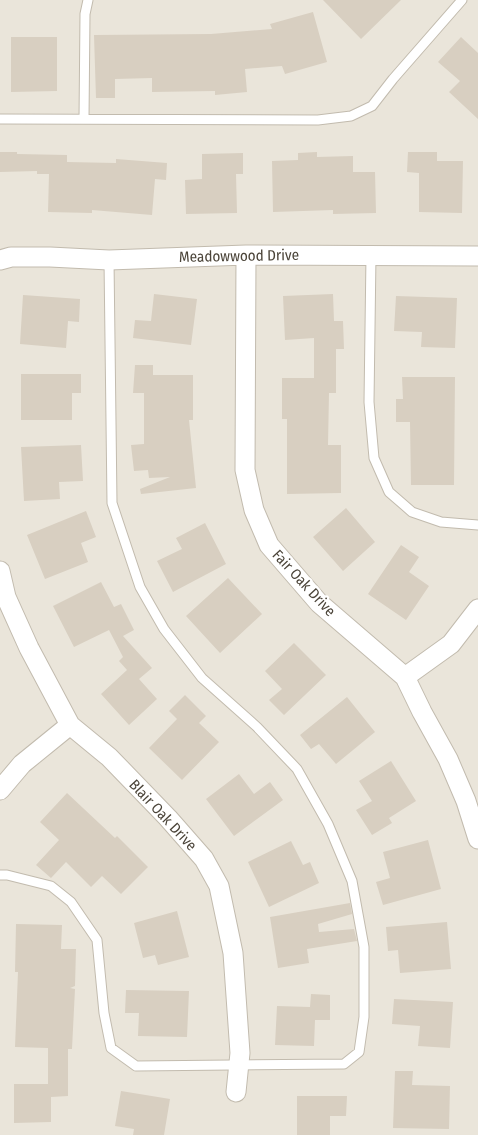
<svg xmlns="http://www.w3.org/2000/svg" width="478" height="1135" viewBox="0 0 478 1135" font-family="'Fira Sans Condensed',sans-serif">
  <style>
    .residential { fill: #eae5da }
    .building { fill: #d8cfc1 }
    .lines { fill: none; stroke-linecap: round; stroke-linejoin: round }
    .lane-casing { stroke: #c2bbae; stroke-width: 11 }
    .street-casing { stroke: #c2bbae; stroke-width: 21 }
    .lane { stroke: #fff; stroke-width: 9 }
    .street { stroke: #fff; stroke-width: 19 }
    .labels { text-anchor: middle; stroke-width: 4.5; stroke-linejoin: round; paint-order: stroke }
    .street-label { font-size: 15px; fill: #4b4439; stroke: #fff }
  </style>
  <rect width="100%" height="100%" fill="#f6f3ec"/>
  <path class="residential" d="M0,0H478V1135H0Z"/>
  <path class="building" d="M323,0H401L361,39Z
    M313,12L327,62L285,74L282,66L245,69L247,92L215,95V91L152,92V78L115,79V98H96L94,35L211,34L272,29L270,24Z
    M11,37H57V91L11,92Z
    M461,37L478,53V119L449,92L460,81L438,62Z
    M0,152H17V154L67,155V162L116,163V159L167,163L166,180L155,179L152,215L92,210V213L48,212L49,174H37V171L0,172Z
    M317,152V157L353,156V172H375L376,213L333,214V210L273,212L272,161L298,160V153Z
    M408,152H437V161H463L462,213L419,212V173L407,172Z
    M243,153V174H236L237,213L186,214L185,180L202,179V154Z
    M154,294L197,299L191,345L133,338L135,320L151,321Z
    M333,294L334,321H343L344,349H336V393H329L328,445H341V493L287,494V419H282V378H314V338L285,340L283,296Z
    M23,295L80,299L79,322L68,321L66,348L20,344Z
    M396,296L457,298L455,348L421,347L422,332L394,331Z
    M135,365H153V375H193V420H189L196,488L141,494L140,489L170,477L149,478L148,470L134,471L131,445L144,444V393H133Z
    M21,374H81V393H72V420H21Z
    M402,377H455L454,485H411L410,422H396V399H403Z
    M81,445L83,481L59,482L60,499L24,501L21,447Z
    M346,508L375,542L343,571L313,537Z
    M86,511L96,537L81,543L88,562L45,579L27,535Z
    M205,523L226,564L173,592L157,561L182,549L176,538Z
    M401,545L419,557L409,572L429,586L406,620L368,594Z
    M228,578L262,614L220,653L186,616Z
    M101,582L114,607L121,604L134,630L123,636L152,668L139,679L157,699L129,725L101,694L127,670L119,661L123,657L109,630L74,647L53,606Z
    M294,643L326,675L284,715L269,700L282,689L265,671Z
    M185,695L206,716L199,723L219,742L182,780L149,748L177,719L169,711Z
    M347,697L375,732L336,764L319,744L311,749L300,735Z
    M391,761L416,801L389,818L392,823L372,835L356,810L372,801L359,781Z
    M239,774L254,794L270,782L283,800L234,836L206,799Z
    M67,793L115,838L117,836L148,867L121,894L102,876L91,887L66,862L51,878L36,865L59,840L40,822Z
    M428,840L441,889L383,905L376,882L390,878L383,852Z
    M291,841L303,865L310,862L319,883L269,907L248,862Z
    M350,903L352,914L318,924L319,932L354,929L357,941L307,949L309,963L278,968L270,917Z
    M177,911L189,957L158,965L155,955L143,958L134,923Z
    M447,922L451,969L400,973L398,950L388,951L386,927Z
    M16,924L62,925L61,949H76L75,986L70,988L75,989L72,1049H68V1096L51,1097V1122L14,1123V1084H48V1048L15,1047L18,972H15Z
    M126,990L189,991L187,1037L138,1036L139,1013H125Z
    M311,994L330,995V1020H315L314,1046L275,1045L277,1006L310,1007Z
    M394,999L453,1002L450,1048L418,1046L420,1026L392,1024Z
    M395,1071H413L412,1085L450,1086L449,1129L393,1128Z
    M121,1091L170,1099L164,1135H133L134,1129L115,1126Z
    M297,1096H347L346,1116H330V1135H297Z"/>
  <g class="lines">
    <defs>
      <path id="lane" d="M0,119L318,120L351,116L372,106L393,79L462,0
        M84,119L85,14L88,0
        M371,255L369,402L374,458L389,492L412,512L441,522L478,525
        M0,875H7L51,886L71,902L97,940L104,1013L111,1048L136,1066L344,1064L359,1052L364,1017V947L352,881L328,824L297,769L257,727L202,678L164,629L140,587L112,503L109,260"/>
      <path id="street" d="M246,255L245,470L254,510L269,545L319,603L405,677L422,712L448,759L466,801L478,839
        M0,260L11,257H50L109,260L246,255L478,256
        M0,571L6,597L29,648L70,725L109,757L168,818L204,859L219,886L233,953L240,1053L236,1092
        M405,677L451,644L478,609
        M0,790L22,764L70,725"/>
    </defs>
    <use href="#lane" class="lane-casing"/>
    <use href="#street" class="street-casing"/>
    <use href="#lane" class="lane"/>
    <use href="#street" class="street"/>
  </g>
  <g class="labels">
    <g class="street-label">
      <text transform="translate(239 256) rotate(-1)" y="5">Meadowwood Drive</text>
      <text transform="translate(304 583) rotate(47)" y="5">Fair Oak Drive</text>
      <text transform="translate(163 815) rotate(47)" y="5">Blair Oak Drive</text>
    </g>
  </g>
</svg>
